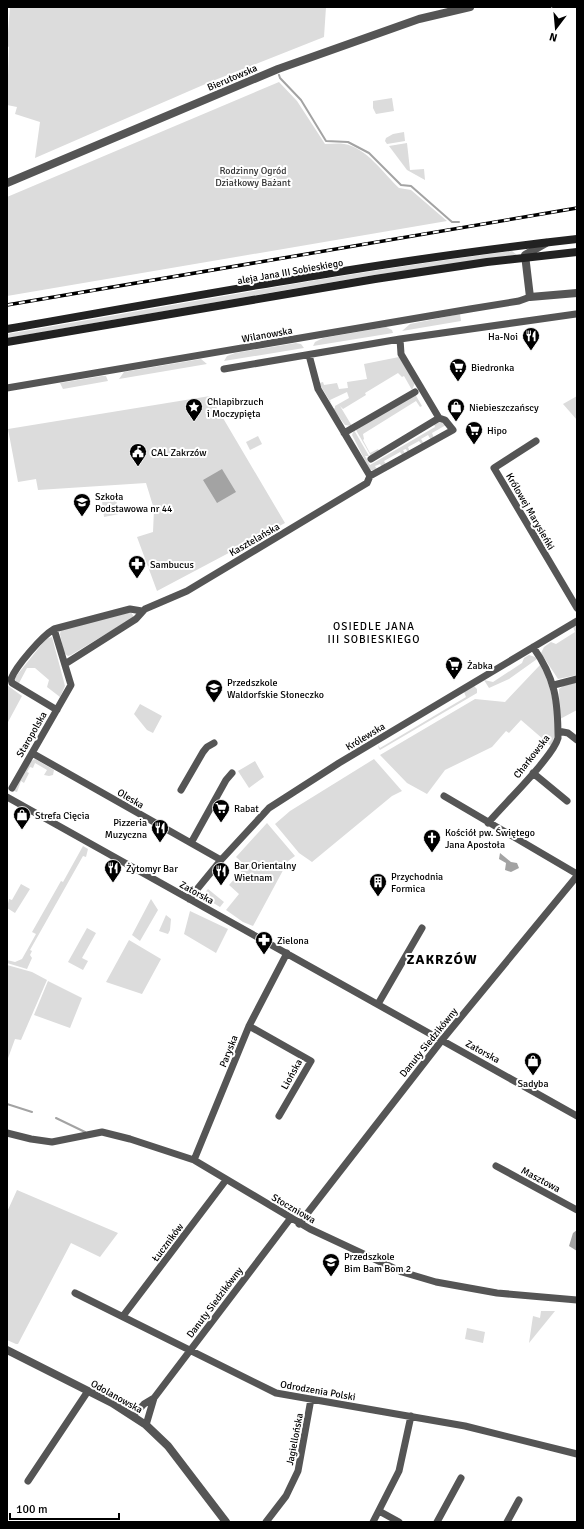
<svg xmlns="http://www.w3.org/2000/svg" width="584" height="1529" viewBox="0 0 584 1529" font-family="Signika,sans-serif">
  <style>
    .green { fill: #dcdcdc }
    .water { fill: #a3a3a3 }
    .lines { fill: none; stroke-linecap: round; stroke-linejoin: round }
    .stream { stroke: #a3a3a3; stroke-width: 2 }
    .minor { stroke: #555; stroke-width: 7 }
    .tertiary { stroke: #555; stroke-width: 8 }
    .secondary { stroke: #222; stroke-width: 8 }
    .rail-casing { stroke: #000; stroke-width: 3.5 }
    .rail { stroke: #fff; stroke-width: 2; stroke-dasharray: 6; stroke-linecap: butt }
    .labels { text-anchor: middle; stroke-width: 4; stroke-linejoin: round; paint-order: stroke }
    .street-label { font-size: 10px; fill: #000; stroke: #fff }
    .park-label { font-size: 10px; fill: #333; stroke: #fff }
    .poi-label { font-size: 10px; fill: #000; stroke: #fff; text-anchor: start }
    .neighbourhood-label { font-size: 11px; letter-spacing: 1px; fill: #000; stroke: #fff }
    .district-label { font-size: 14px; font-weight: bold; letter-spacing: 1px; fill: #000; stroke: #fff }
  </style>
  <rect width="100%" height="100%" fill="#fff"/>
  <path class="green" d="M10,7H326L324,37L210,82L35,158L40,122L15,114L17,107L7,105L9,47L7,46Z
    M279,82L297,101L325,144C331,144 338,143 344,144C366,147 384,174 399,188L411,190L447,221L7,296V197Z
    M392,98L394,111L376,114L373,108V101Z
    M404,132L405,141L387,144L385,141L386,138L393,134Z
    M407,143L410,170L424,169L425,180L407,170L389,146Z
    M512,251L517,255L374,275L7,338V334C175,305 343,273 512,251Z
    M460,314L461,321L402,331L410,324Z
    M386,327L392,330L393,333L313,346L315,342L323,338Z
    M296,343L301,344L304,348L224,361L227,356L235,353Z
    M399,357L415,383L412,390L404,376L402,377L398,373L365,393L366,395L343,409L340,406L352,426L345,425L333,409L335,408V406L349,398L348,395L344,397L348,395L347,392L330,400L331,403L319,383L323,382L324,385L337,383L339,389L348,388L347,382L367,379L364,364Z
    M201,359L207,364L119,379L124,372Z
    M102,376H106L108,381L63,389L60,383Z
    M415,394L422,406L420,407L416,401L363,434L364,439L363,440L370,453L378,449L379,451L371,456L356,430Z
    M210,396L285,523L157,591L137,537L153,532L154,509L146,483L38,490L36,479L18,482L8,429Z
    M577,396V420L563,404Z
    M442,420L446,425L432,433L434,438L431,440L428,435L421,439L424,444L422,445L419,441L408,447L410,452L408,453L406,449L403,450L406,455L403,456L400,452L384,461L387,466L383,468L380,464L375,466L378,471L370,470L352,435L354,430L369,456H365L370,465L435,427L434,424Z
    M258,436L262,444L250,450L246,442Z
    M116,499L119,514L104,517L102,501Z
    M131,612L134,617L71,655L68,656L64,653L60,634L61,630Z
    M577,625V675L558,679L541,653L544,647L551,642L556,644L575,632L573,627Z
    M52,637L65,686L60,697L47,687L49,680L35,668H27L18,685L13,680L46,639Z
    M529,655L535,657L537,659L509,679L489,688L484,680L493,682L522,663L524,658Z
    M540,665C551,682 561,727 551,746L521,720L509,733L506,731L492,747L445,770L427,794L407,783L380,755L475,699L505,702Z
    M577,682V710L560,719L559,689L563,686Z
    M7,685L22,696L7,724Z
    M474,686L477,689V693L380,750L379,749L378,745L380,748L466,697L464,692Z
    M140,704L162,716L153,733L147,730L134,714Z
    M35,759L54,770L53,775L49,776L44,775L47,770L35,763L33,768L30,767L27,772L29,773L24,783L21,781L17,792L14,791L31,761Z
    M374,759L402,791L392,796L312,862L299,853L275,824L290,811Z
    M255,761L264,777L249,788L238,771Z
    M267,823L295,856L288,861L253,926L243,922L226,910L239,894L229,885L246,866L236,857Z
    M83,846L88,849L86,857L83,856L30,950L32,951L30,955L32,958L27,969L7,963V960L15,962L22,959L36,934L32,932L61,881L63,882Z
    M21,884L30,889L15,913L7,908L9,899L12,900Z
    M208,889L224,902L220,907L205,898L204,894Z
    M151,899L158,910L140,941L132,935Z
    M190,911L228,929L216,953L184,934Z
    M166,915L171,919L170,930L168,934L159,931Z
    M87,928L96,933L82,958L88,961L83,970L68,962Z
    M129,940L161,959L142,994L106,982Z
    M7,965L32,972L47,980L21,1040L15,1039L7,1061Z
    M48,981L82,998L70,1028L34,1015Z
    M17,1190L118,1233L100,1257L71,1243L18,1344H16L7,1340V1212Z
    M541,1311H555L529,1343L533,1316L540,1318Z
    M467,1328L485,1332L483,1343L465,1339Z"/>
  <path class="water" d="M222,469L236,492L217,503L203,480Z
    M500,853L511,862L517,863L519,868L511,872L505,870L506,863L499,859Z
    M577,1230V1251L569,1246L573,1233Z"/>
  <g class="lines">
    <path class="stream" d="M279,75L280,78L301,100L326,141L348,142L369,153L401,185L411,186L452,222H459
      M7,1104L32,1112
      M56,1118L85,1132"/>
    <path class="minor" d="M309,355L318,389L370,476
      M224,369L400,339L576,314
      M7,388L470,309L519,301L530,297
      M344,433L415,392
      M536,441L494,468L577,608
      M371,459L439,418L401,354L400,339
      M370,476L453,430L445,420L439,418
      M54,629C42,636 16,666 11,679L12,683L57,710
      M65,664L136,619L145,609L187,591L367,483L370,476
      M554,685L577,679
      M558,731L568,733L577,740
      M32,753L221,860
      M533,773L567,801
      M12,788L71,685L54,629L130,609L142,611
      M181,790L203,752L207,747L214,743
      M444,796L577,874
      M7,797L577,1116
      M488,823C503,805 553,757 558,738C558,700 555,678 533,647
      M191,843L226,780L232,773
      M189,899L221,860L269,808L339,763L577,621
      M378,1004L422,928
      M249,1026L311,1061L279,1116
      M7,1133L31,1139L52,1142L102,1132L130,1139L194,1160L310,1229L402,1272L436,1282L497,1293L577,1300
      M194,1160L249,1026L287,953
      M496,1166L577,1210
      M299,1224L442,1040L577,876
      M75,1293L276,1393L465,1426L577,1454
      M123,1316L226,1180
      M134,1415L144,1404L154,1398
      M146,1425L154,1398L290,1219
      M28,1481L88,1391
      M379,1511L399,1522
      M266,1522L286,1496L298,1471L311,1399
      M373,1522L399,1471L411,1416
      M437,1522L461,1478
      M507,1522L519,1500"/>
    <path class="tertiary" d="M7,183L278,69L419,19L470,7
      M546,243L525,255L530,297L577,293
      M7,1350L112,1403L146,1425L168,1446L226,1522"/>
    <path class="secondary" d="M7,329C196,296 386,260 577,239
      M7,342L375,279L487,262L577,252"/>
    <defs>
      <path id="rail" d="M7,305L577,208"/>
    </defs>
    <use href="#rail" class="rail-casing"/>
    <use href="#rail" class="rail"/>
  </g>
  <defs>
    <symbol id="restaurant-pin" viewBox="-11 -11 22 30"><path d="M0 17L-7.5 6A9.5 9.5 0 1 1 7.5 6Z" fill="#000" stroke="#fff"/><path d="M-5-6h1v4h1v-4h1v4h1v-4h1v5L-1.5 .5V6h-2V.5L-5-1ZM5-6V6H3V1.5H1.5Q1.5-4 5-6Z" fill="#fff"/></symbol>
    <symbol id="supermarket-pin" viewBox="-11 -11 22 30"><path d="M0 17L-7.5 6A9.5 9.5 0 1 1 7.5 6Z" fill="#000" stroke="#fff"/><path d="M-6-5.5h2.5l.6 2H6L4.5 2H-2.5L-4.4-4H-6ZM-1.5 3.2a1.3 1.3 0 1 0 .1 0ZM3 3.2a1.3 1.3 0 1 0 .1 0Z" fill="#fff"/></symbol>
    <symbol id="sight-pin" viewBox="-11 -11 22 30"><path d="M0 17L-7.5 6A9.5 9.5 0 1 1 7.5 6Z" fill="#000" stroke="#fff"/><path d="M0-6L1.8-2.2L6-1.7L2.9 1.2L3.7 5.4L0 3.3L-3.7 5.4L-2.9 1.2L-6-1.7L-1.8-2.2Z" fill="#fff"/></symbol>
    <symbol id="shop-pin" viewBox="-11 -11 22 30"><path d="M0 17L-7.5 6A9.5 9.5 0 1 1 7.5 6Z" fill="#000" stroke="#fff"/><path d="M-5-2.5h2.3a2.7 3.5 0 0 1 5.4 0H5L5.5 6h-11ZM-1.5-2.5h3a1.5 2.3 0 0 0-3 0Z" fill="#fff"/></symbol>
    <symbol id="civic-pin" viewBox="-11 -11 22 30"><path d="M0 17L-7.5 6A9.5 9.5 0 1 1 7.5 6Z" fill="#000" stroke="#fff"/><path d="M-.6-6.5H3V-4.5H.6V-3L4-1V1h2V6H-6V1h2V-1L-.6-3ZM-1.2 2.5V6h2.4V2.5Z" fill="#fff"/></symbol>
    <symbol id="school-pin" viewBox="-11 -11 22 30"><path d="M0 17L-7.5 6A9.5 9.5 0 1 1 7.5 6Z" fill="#000" stroke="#fff"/><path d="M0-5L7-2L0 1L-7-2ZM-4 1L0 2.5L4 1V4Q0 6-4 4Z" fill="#fff"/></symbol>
    <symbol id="pharmacy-pin" viewBox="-11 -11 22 30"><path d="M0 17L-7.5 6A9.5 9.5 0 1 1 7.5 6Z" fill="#000" stroke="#fff"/><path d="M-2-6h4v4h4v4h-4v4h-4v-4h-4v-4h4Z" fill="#fff"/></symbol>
    <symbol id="church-pin" viewBox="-11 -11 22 30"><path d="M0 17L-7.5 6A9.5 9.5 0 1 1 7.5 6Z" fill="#000" stroke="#fff"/><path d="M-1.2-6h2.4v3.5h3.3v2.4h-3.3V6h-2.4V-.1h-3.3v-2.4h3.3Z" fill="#fff"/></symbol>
    <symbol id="building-pin" viewBox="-11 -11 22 30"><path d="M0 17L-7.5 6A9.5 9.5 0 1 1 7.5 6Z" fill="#000" stroke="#fff"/><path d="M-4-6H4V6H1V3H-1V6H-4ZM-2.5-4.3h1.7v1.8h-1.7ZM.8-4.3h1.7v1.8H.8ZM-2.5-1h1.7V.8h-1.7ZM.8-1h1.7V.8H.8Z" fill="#fff"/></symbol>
  </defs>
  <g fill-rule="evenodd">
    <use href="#restaurant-pin" x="521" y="326" width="20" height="27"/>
    <use href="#supermarket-pin" x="448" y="357" width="20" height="27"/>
    <use href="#sight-pin" x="184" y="397" width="20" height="27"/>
    <use href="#shop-pin" x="446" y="397" width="20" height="27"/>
    <use href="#supermarket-pin" x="464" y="420" width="20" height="27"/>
    <use href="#civic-pin" x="128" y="442" width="20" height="27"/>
    <use href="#school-pin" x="72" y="492" width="20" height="27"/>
    <use href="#pharmacy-pin" x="127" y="554" width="20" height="27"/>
    <use href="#supermarket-pin" x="444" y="655" width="20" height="27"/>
    <use href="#school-pin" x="204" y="678" width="20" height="27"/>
    <use href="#supermarket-pin" x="211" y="798" width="20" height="27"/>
    <use href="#shop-pin" x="12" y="805" width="20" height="27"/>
    <use href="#restaurant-pin" x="150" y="818" width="20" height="27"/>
    <use href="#church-pin" x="422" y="828" width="20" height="27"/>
    <use href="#restaurant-pin" x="103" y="858" width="20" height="27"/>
    <use href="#restaurant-pin" x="211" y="861" width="20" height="27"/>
    <use href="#building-pin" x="368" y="872" width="20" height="27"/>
    <use href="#pharmacy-pin" x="254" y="930" width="20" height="27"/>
    <use href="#shop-pin" x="523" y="1051" width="20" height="27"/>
    <use href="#school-pin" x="321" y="1252" width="20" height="27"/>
  </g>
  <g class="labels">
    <g class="street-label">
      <text transform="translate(232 77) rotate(-23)" y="4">Bierutowska</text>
      <text transform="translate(290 271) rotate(-10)" y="4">aleja Jana III Sobieskiego</text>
      <text transform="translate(267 334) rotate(-10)" y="4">Wilanowska</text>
      <text transform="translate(531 511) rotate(60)" y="4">Królowej Marysieńki</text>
      <text transform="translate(254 539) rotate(-30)" y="4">Kasztelańska</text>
      <text transform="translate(31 734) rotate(-60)" y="4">Staropolska</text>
      <text transform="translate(365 736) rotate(-31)" y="4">Królewska</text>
      <text transform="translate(531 756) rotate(-52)" y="4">Charkowska</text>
      <text transform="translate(131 798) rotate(30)" y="4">Oleska</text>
      <text transform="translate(197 892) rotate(29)" y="4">Zatorska</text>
      <text transform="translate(428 1042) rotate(-51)" y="4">Danuty Siedzikówny</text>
      <text transform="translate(228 1051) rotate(-68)" y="4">Paryska</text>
      <text transform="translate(483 1051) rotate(29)" y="4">Zatorska</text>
      <text transform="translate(291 1074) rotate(-61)" y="4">Liońska</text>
      <text transform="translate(541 1179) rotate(28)" y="4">Masztowa</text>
      <text transform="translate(294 1208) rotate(30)" y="4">Stoczniowa</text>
      <text transform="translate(167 1242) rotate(-53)" y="4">Łuczników</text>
      <text transform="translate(214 1302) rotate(-53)" y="4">Danuty Siedzikówny</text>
      <text transform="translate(318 1390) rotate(10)" y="4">Odrodzenia Polski</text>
      <text transform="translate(117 1396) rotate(29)" y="4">Odolanowska</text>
      <text transform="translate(294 1439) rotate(-79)" y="4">Jagiellońska</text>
    </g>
    <g class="park-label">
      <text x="253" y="174">Rodzinny Ogród<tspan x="253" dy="12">Działkowy Bażant</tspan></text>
    </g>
    <g class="poi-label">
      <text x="518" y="340" text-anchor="end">Ha-Noi</text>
      <text x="471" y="371">Biedronka</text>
      <text x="207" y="405">Chlapibrzuch<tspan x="207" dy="12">i Moczypięta</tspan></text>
      <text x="469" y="411">Niebieszczańscy</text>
      <text x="487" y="434">Hipo</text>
      <text x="151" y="456">CAL Zakrzów</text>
      <text x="95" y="500">Szkoła<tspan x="95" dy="12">Podstawowa nr 44</tspan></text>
      <text x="150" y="568">Sambucus</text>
      <text x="467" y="669">Żabka</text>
      <text x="227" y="686">Przedszkole<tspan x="227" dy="12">Waldorfskie Słoneczko</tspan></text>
      <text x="234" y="812">Rabat</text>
      <text x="35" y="819">Strefa Cięcia</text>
      <text x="147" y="826" text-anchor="end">Pizzeria<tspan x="147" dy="12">Muzyczna</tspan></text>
      <text x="445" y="836">Kościół pw. Świętego<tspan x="445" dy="12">Jana Apostoła</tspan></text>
      <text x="234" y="869">Bar Orientalny<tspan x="234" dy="12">Wietnam</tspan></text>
      <text x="126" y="872">Żytomyr Bar</text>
      <text x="391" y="880">Przychodnia<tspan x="391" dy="12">Formica</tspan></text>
      <text x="277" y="944">Zielona</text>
      <text x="533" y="1087" text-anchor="middle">Sadyba</text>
      <text x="344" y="1260">Przedszkole<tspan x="344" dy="12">Bim Bam Bom 2</tspan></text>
    </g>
    <g class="neighbourhood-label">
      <text x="374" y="630">OSIEDLE JANA<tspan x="374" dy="13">III SOBIESKIEGO</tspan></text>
    </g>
    <g class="district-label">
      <text x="442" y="964">ZAKRZÓW</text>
    </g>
  </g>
  <rect width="584" height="1529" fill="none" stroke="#000000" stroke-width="16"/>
  <g transform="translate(556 28) rotate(196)" stroke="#ffffff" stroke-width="3" paint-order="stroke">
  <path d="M0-3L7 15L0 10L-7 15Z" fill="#000000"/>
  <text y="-6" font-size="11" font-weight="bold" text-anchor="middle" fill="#000000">N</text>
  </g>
  <path d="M10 1513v6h109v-6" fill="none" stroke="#000000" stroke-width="2"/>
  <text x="16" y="1513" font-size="12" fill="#000000" stroke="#ffffff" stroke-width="3" paint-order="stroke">100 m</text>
</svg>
